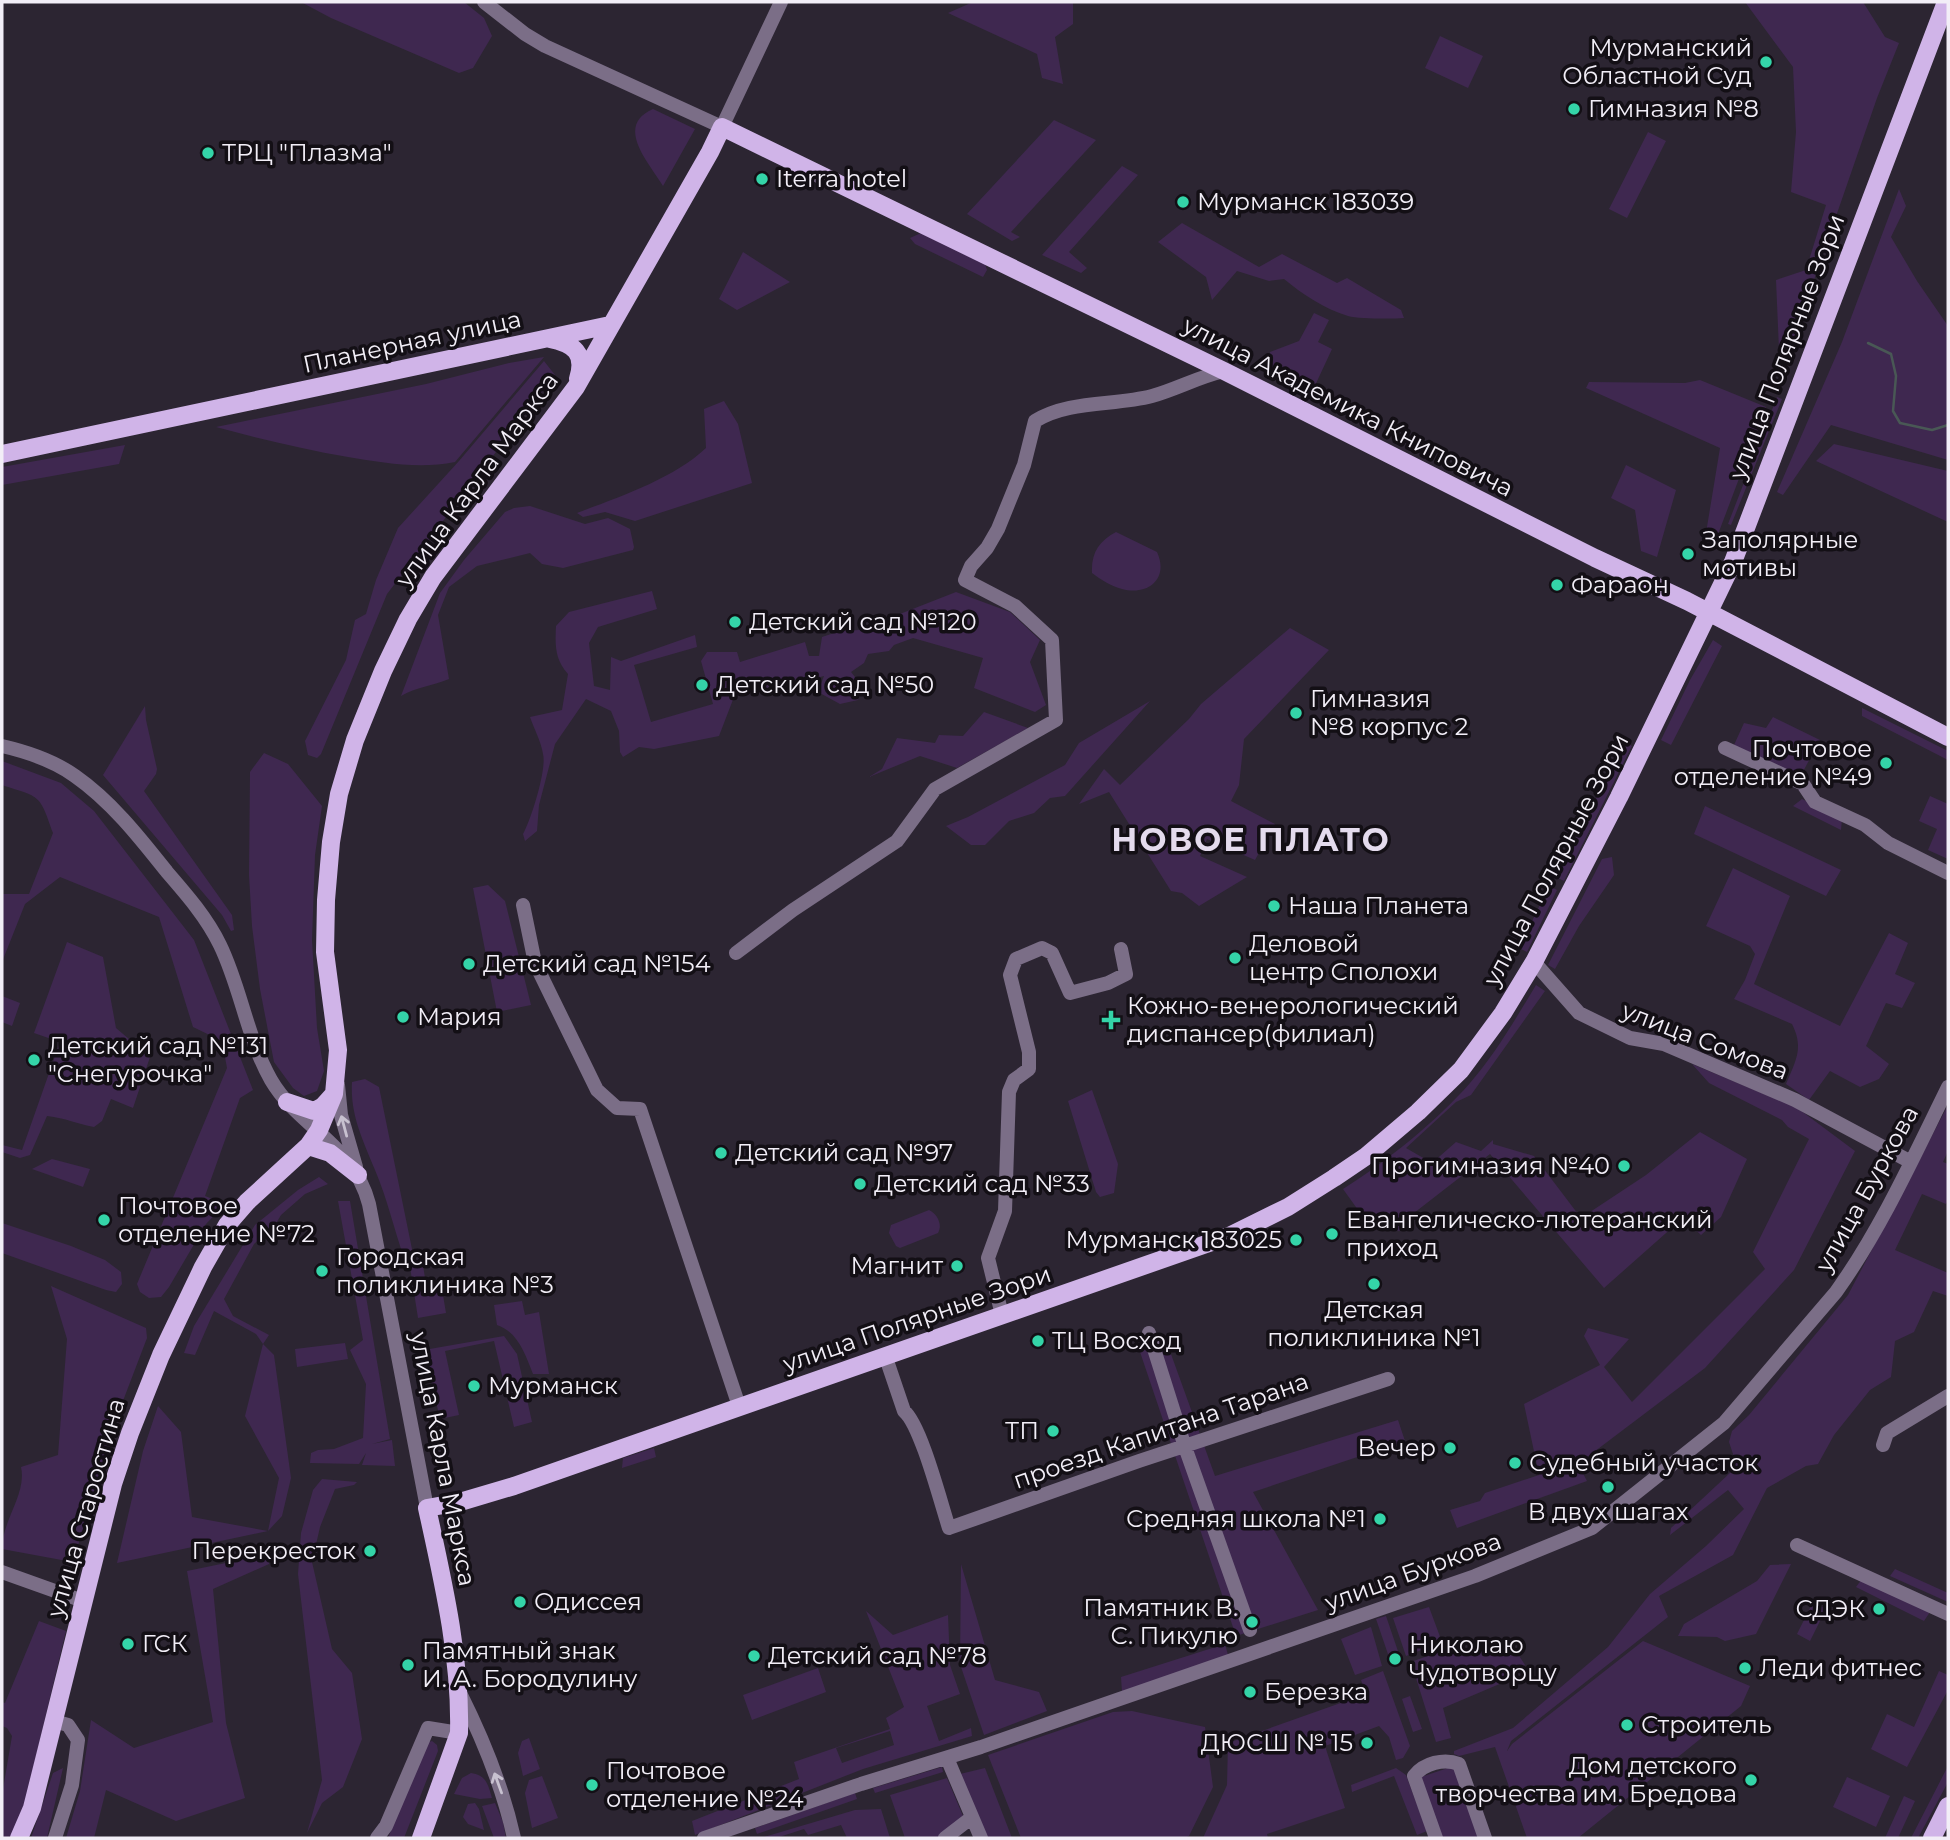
<svg xmlns="http://www.w3.org/2000/svg" width="1950" height="1840" viewBox="0 0 1950 1840" font-family="Montserrat,sans-serif">
  <style>
    .green { fill: #3f2850; fill-rule: evenodd }
    .lines { fill: none; stroke-linecap: round; stroke-linejoin: round }
    .stream { stroke: #495855; stroke-width: 2.5 }
    .minor { stroke: #7b6e87; stroke-width: 14 }
    .major { stroke: #d0b4e8; stroke-width: 18 }
    .oneway { stroke: #c8c1d0 }
    .poi-dot { fill: #34d4a8; stroke: #130f15; stroke-width: 2.5 }
    .labels { text-anchor: middle; stroke-width: 7; stroke-linejoin: round; paint-order: stroke }
    .poi-label { font-size: 24px; fill: #f2eef7; stroke: #130f15; text-anchor: start }
    .street-label { font-size: 24px; fill: #f2eef7; stroke: #130f15 }
    .district-label { font-size: 32px; font-weight: bold; letter-spacing: 2px; fill: #e4dbed; stroke: #130f15 }
  </style>
  <rect width="100%" height="100%" fill="#2c2532"/>
  <path class="green" d="M301,2H464L484,18L492,36L473,68L459,73L331,18Z
    M973,2H1073V24L1055,37L1063,84L1042,78L1037,54L948,13Z
    M1745,2H1863L1885,37L1899,43L1877,98L1790,349L1779,350L1776,280L1806,270L1826,205L1791,192L1796,132L1793,67Z
    M1440,36L1483,56L1468,88L1425,68Z
    M653,109L695,129L663,186C649,163 614,126 653,109Z
    M1054,120L1096,140L1011,232L1020,237L1012,241L967,214Z
    M1648,132L1666,141L1627,218L1609,209Z
    M1122,166L1138,175L1069,252L1087,268L1081,273L1042,255Z
    M1899,189L1906,206L1891,237L1917,281L1948,326V460L1831,425L1783,495L1777,492L1842,342Z
    M1182,223L1259,267L1282,254L1337,283L1347,278L1401,310L1404,318C1392,319 1359,319 1348,316C1325,309 1302,294 1284,279L1269,281L1237,271L1212,300L1206,277L1158,242Z
    M921,233L985,264L987,270L983,277L915,244L910,238Z
    M743,252L790,282L737,310L719,299Z
    M1314,313L1329,320L1318,342L1332,349L1312,392L1271,371L1270,352L1299,341Z
    M544,357L455,462C420,469 383,463 348,457C303,449 260,439 216,427L426,384L509,363Z
    M544,361L555,375L387,594L321,754L317,758L308,755L305,741L346,660L355,620L366,614L376,580L398,528L459,461Z
    M1700,380L1766,407L1717,537L1706,533L1720,448L1586,388L1589,382L1685,383Z
    M1777,397L1782,399L1731,525L1728,524Z
    M724,401L738,424L752,483L635,521L605,512L583,517L577,513C619,497 673,479 706,448L704,409Z
    M1834,444L1948,471V522L1816,461Z
    M125,445L119,464L2,485V467Z
    M1626,465L1676,490L1657,557L1641,551L1635,510L1611,498Z
    M530,506L585,524L608,518L630,529L634,547L633,550L563,568L542,564L530,553L477,566L449,587L438,615L449,679C433,686 416,687 401,696L440,593L464,560L505,512L514,508Z
    M1116,532L1157,552C1169,578 1149,596 1122,589C1111,586 1101,580 1092,573C1091,553 1099,541 1116,532Z
    M652,591L657,609L598,627L589,643L594,686L610,690L611,657L621,661L695,635L697,647L634,665L651,722L713,704L701,661L707,652H737L740,662L805,642L809,656H819L822,637L840,631L859,630L956,592L1010,612L1040,640L1030,662L1046,705L1035,712L974,688L983,658L913,638L894,645L889,651L868,654L864,663L851,672L863,687L858,700L840,704L818,692L824,676L765,691L762,680L734,697L719,736L654,749L639,747L623,757L620,752L619,731L611,711L586,699L555,744L539,805L537,831L525,841L523,834C531,820 547,769 543,754C541,741 534,729 530,717L562,710L568,674C555,659 555,646 556,626L569,612Z
    M1290,628L1329,650L1244,739L1239,785L1231,801L1275,824L1255,860L1207,839L1200,856L1247,877L1199,906L1182,893L1171,891L1109,792L1079,804L1104,769L1120,785L1189,719L1201,704Z
    M1713,640L1722,646L1671,745L1661,740L1690,680Z
    M1150,701L1065,796L1050,798L1034,813L1009,821L985,845H971L946,826L968,817L1065,765L1079,743Z
    M145,706L146,720L157,769L156,774L144,791L232,915L234,930L231,931L222,915L103,775Z
    M1862,708L1948,751V760L1862,716Z
    M984,712L1028,728L957,768L920,756L869,777L882,769L897,738L935,743L939,735L963,736Z
    M1773,717L1820,740L1799,779L1734,745L1744,723L1766,728Z
    M1624,742L1632,746L1564,881L1556,877Z
    M264,753L288,764L322,806L315,855L312,940L317,1028L324,1071L317,1091L304,1096L293,1088L274,1062L260,989L252,926L249,875L250,772Z
    M2,761L61,783L94,811L194,940L253,1090L240,1098L205,1196L225,1204L206,1224L169,1287L161,1297L149,1298L140,1292L137,1284L227,1068L222,1041L193,1027L159,917L60,877L25,904L2,962V894H29L53,833C39,793 41,798 2,785Z
    M1930,796L1948,804V859L1928,850L1937,829L1919,821Z
    M1802,799L1842,819L1841,830L1793,806Z
    M1705,806L1841,870L1826,896L1694,834Z
    M1612,857L1614,875L1579,926L1555,969L1548,965L1602,859Z
    M1733,868L1790,896L1754,984L1840,1026L1889,933L1908,943L1895,974L1915,983L1902,1008L1886,1003L1866,1046L1889,1064L1879,1079L1860,1087L1830,1071L1809,1100L1786,1084C1796,1060 1804,1048 1792,1024L1734,999L1745,980L1755,954L1750,946L1706,926Z
    M488,885L505,901L531,1005L497,1012L473,888Z
    M1549,886L1557,890L1527,952L1519,948Z
    M67,942L103,957L116,1028L150,1057L133,1108L111,1099L102,1121L94,1127C77,1124 66,1118 47,1116L30,1155L20,1158L2,1152V1145L22,1150L60,1042L34,1033Z
    M1536,985L1545,991L1471,1095L1456,1102L1406,1148L1432,1163L1456,1142L1481,1151L1493,1140V1144L1534,1156L1581,1218L1646,1175L1700,1132L1747,1159L1721,1217L1701,1235L1683,1218L1604,1288L1490,1154L1405,1220L1401,1231L1371,1228L1343,1189C1386,1162 1437,1121 1470,1083C1496,1053 1516,1018 1536,985Z
    M2,996L20,1003L12,1026L2,1022Z
    M1692,1064L1796,1107L1855,1151L1794,1270L1705,1368L1578,1464L1587,1481L1457,1528L1450,1510L1480,1501L1485,1493L1539,1475L1524,1404L1600,1365L1584,1336L1588,1328L1629,1339L1604,1367L1632,1402L1765,1269L1753,1252L1809,1139L1788,1127L1782,1120L1709,1083Z
    M365,1079L379,1087L413,1254L404,1258C394,1229 387,1198 375,1170C363,1140 350,1115 352,1082Z
    M1092,1090L1118,1164L1114,1193L1100,1197L1096,1192L1068,1101Z
    M1948,1105V1151L1943,1162L1948,1164V1200L1946,1204L1922,1194L1895,1250L1948,1273V1296L1933,1291L1914,1332L1895,1341L1891,1377L1870,1390L1834,1435L1818,1464L1806,1466L1767,1488L1733,1555L1659,1596L1668,1617L1511,1741L1507,1751L1512,1744L1643,1641L1750,1686L1741,1706L1578,1838H1527L1495,1747L1459,1756L1454,1754V1751L1513,1728L1608,1647L1650,1594L1706,1546L1744,1509L1728,1490L1670,1535L1671,1528L1731,1472L1734,1457L1729,1442L1732,1431L1749,1415L1848,1295Z
    M52,1159L90,1169L83,1187L32,1169Z
    M319,1177L328,1184L305,1194L281,1215L275,1225L254,1244L224,1299L233,1316L269,1335L263,1344L274,1355L291,1478L282,1516L268,1531L117,1563L143,1451L158,1406L181,1432L192,1517L268,1531L279,1478L245,1416L263,1344L256,1334L214,1311L195,1355L184,1353L194,1326L255,1225L298,1190Z
    M338,1201H350L390,1439L372,1444L392,1440L395,1466L362,1465L366,1453L359,1464L310,1463L311,1453L318,1450L334,1449L363,1438L366,1384L350,1350L363,1340Z
    M929,1210C937,1214 943,1224 938,1233L900,1248L896,1246L889,1233L891,1225Z
    M2,1223L71,1246L105,1260L121,1272L122,1284L116,1292L106,1290L2,1253Z
    M423,1265L427,1291L442,1289L446,1313L418,1318L410,1267Z
    M51,1286L146,1328L147,1338L113,1427L74,1559L67,1561L2,1549C2,1520 27,1494 21,1467L58,1455L67,1339Z
    M522,1301L525,1315L539,1312L549,1374H533C525,1354 518,1332 497,1325L494,1305Z
    M1149,1333L1167,1343L1215,1476L1398,1420L1405,1441L1253,1492L1318,1610L1236,1636L1139,1349Z
    M504,1336L517,1354L532,1422L514,1427L494,1341L445,1351L459,1415L440,1419L424,1350Z
    M345,1343L348,1359L297,1367L295,1349Z
    M654,1448L656,1457L622,1468L623,1458Z
    M322,1479L357,1482L354,1485L335,1489L320,1527L312,1562L332,1649L352,1673L362,1739L343,1787L322,1803L307,1833L322,1780L298,1574L301,1533L313,1490Z
    M269,1554V1564L213,1589L226,1723L245,1798L176,1821L106,1790L94,1838H66L80,1791L91,1720L134,1748L213,1722L187,1571Z
    M961,1564L995,1680L1039,1692L1047,1711L984,1735L960,1664Z
    M1791,1564L1756,1634L1725,1641L1717,1637L1678,1636L1684,1624L1757,1581L1770,1565Z
    M1895,1569L1948,1593V1602L1890,1576Z
    M1862,1579L1930,1612L1924,1621L1856,1587Z
    M1813,1602L1826,1609L1810,1641L1797,1634Z
    M1429,1607L1442,1642L1406,1656L1393,1618Z
    M866,1611L893,1635L948,1615L950,1665L960,1694L927,1706L939,1741L971,1728L972,1736L863,1769L695,1835L692,1821L799,1779L794,1762L890,1729L886,1718L904,1707ZM890,1731L894,1745L842,1763L836,1748Z
    M1386,1616L1401,1660L1391,1663L1376,1619Z
    M39,1621L66,1631L24,1806L11,1838H2V1795L12,1736L7,1728L2,1726V1702L5,1703Z
    M1371,1627L1382,1666L1355,1675L1341,1639Z
    M1507,1637L1525,1665L1516,1677L1443,1708L1451,1738L1436,1742L1411,1662L1444,1650L1472,1656Z
    M1225,1644L1228,1655L1122,1692L1121,1677Z
    M818,1668L826,1692L752,1720L743,1695Z
    M1383,1671L1410,1746L1403,1758L1396,1760L1389,1737L1379,1726L1325,1746L1345,1808L1267,1834L1268,1838H1203L1227,1785L1228,1743L1366,1694L1361,1680Z
    M1939,1671L1948,1675V1690L1907,1767L1871,1749L1887,1714L1914,1727Z
    M1410,1696L1422,1729L1413,1732L1402,1699Z
    M1132,1711L1205,1727L1213,1787L1189,1836L1184,1838H1021L988,1755L1113,1712Z
    M529,1738L540,1769L523,1776L518,1753L522,1741Z
    M432,1741L437,1745L438,1751L404,1838H388L426,1743Z
    M1454,1766L1479,1838H1440L1418,1778Z
    M1948,1766V1782L1918,1838H1911Z
    M942,1767L943,1772L875,1793L873,1788Z
    M63,1768L47,1838H31L53,1773Z
    M985,1768L1012,1838H987L960,1774Z
    M1396,1768L1406,1775L1427,1831L1417,1835L1394,1776L1352,1792L1351,1785Z
    M471,1773C486,1775 488,1784 492,1798L480,1799L454,1794L462,1778Z
    M542,1776L558,1818L532,1828L525,1793L529,1780Z
    M1847,1777L1890,1796L1876,1827L1833,1807Z
    M947,1778L963,1816L938,1838H905L890,1795Z
    M855,1793L857,1799L757,1834L755,1828Z
    M1904,1796L1915,1801L1898,1838H1885Z
    M475,1803L479,1809L484,1830L468,1824L463,1817L468,1804Z
    M495,1803L503,1822L506,1838H494L482,1806Z
    M881,1809L890,1838H847L841,1825L808,1835L804,1829L776,1838L764,1837L855,1810Z"/>
  <g class="lines">
    <path class="stream" d="M1868,343L1891,354L1896,376L1893,411L1900,423L1932,430L1948,425"/>
    <path class="minor" d="M484,2L525,34L545,46L722,127L781,2
      M2,746C28,752 53,760 75,776C111,801 140,838 167,872C187,895 207,918 220,945C241,988 247,1038 271,1080C299,1128 353,1143 369,1204L427,1508
      M1725,748L1803,784L1815,802L1865,825L1888,843L1948,873
      M523,905L535,963L597,1090L617,1108L640,1109L739,1406
      M736,953L793,910L897,841L935,789L1056,720L1052,640L1015,606L965,580L971,566L987,548L998,529L1024,465L1035,421C1069,400 1114,406 1152,396C1177,389 1198,377 1224,371
      M1534,962L1579,1013L1630,1038L1664,1044L1795,1100L1911,1162
      M338,1085L341,1115L356,1167
      M1002,1315L988,1258L1005,1211L1009,1092L1014,1080L1029,1069V1052L1010,975L1016,959L1042,948L1052,953L1070,993L1108,983L1126,974L1121,949
      M1149,1333L1185,1447L1250,1630
      M885,1355L904,1411C921,1425 941,1504 949,1528L1139,1461L1388,1379
      M1883,1445L1887,1433L1948,1396
      M1797,1545L1948,1614
      M2,1572L83,1601
      M460,1693C483,1739 503,1788 514,1838
      M54,1721L68,1725L78,1740L72,1785L55,1838
      M947,1758L981,1838
      M377,1838L386,1826L428,1728L459,1733
      M704,1838L861,1784L981,1747L1475,1576L1592,1528L1724,1423L1836,1292C1881,1229 1914,1156 1948,1087
      M945,1838L971,1818
      M1436,1838L1414,1776C1424,1763 1444,1758 1459,1764L1485,1838"/>
    <path class="major" d="M550,339C574,344 586,353 578,379
      M2,454L610,325
      M287,1102L314,1111L323,1106L332,1096
      M308,1146L330,1153L358,1175
      M19,1838L32,1808L113,1484L130,1433L161,1355L203,1267L227,1225L247,1202L308,1146L319,1130L334,1094L338,1050L325,952L326,900L331,842L339,794L355,740L383,671L408,619L433,577L576,387L710,152L722,127L1224,371L1595,558L1687,601L1948,737
      M421,1838L459,1733C461,1658 443,1581 427,1508L460,1502L514,1486L1229,1236L1288,1207L1334,1178L1365,1157L1418,1112L1461,1070L1503,1013L1534,962L1619,797L1733,562L1946,2
      M1932,1838L1948,1806"/>
  </g>
  <defs><path id="oneway-shaft" d="M-6 0H5M1.5-3L5.5 0L1.5 3" fill="none" stroke-width="1.6" stroke-linecap="round" stroke-linejoin="round" transform="scale(1.75)"/></defs>
  <g class="oneway">
    <use href="#oneway-shaft" transform="translate(344 1126) rotate(-105)"/>
    <use href="#oneway-shaft" transform="translate(498 1783) rotate(-110)"/>
  </g>
  <g class="poi-dot">
    <circle cx="1766" cy="62" r="7"/>
    <circle cx="1574" cy="109" r="7"/>
    <circle cx="208" cy="153" r="7"/>
    <circle cx="762" cy="179" r="7"/>
    <circle cx="1183" cy="202" r="7"/>
    <circle cx="1688" cy="554" r="7"/>
    <circle cx="1557" cy="585" r="7"/>
    <circle cx="735" cy="622" r="7"/>
    <circle cx="702" cy="685" r="7"/>
    <circle cx="1296" cy="713" r="7"/>
    <circle cx="1886" cy="763" r="7"/>
    <circle cx="1274" cy="906" r="7"/>
    <circle cx="1235" cy="958" r="7"/>
    <circle cx="469" cy="964" r="7"/>
    <circle cx="403" cy="1017" r="7"/>
    <path d="M1107.5 1009.5h7v7h7v7h-7v7h-7v-7h-7v-7h7z"/>
    <circle cx="34" cy="1060" r="7"/>
    <circle cx="721" cy="1153" r="7"/>
    <circle cx="1624" cy="1166" r="7"/>
    <circle cx="860" cy="1184" r="7"/>
    <circle cx="104" cy="1220" r="7"/>
    <circle cx="1332" cy="1234" r="7"/>
    <circle cx="1296" cy="1240" r="7"/>
    <circle cx="957" cy="1266" r="7"/>
    <circle cx="322" cy="1271" r="7"/>
    <circle cx="1374" cy="1284" r="7"/>
    <circle cx="1038" cy="1341" r="7"/>
    <circle cx="474" cy="1386" r="7"/>
    <circle cx="1053" cy="1431" r="7"/>
    <circle cx="1450" cy="1448" r="7"/>
    <circle cx="1515" cy="1463" r="7"/>
    <circle cx="1608" cy="1487" r="7"/>
    <circle cx="1380" cy="1519" r="7"/>
    <circle cx="370" cy="1551" r="7"/>
    <circle cx="520" cy="1602" r="7"/>
    <circle cx="1879" cy="1609" r="7"/>
    <circle cx="1252" cy="1622" r="7"/>
    <circle cx="128" cy="1644" r="7"/>
    <circle cx="754" cy="1656" r="7"/>
    <circle cx="1395" cy="1659" r="7"/>
    <circle cx="408" cy="1665" r="7"/>
    <circle cx="1745" cy="1668" r="7"/>
    <circle cx="1250" cy="1692" r="7"/>
    <circle cx="1627" cy="1725" r="7"/>
    <circle cx="1367" cy="1743" r="7"/>
    <circle cx="1751" cy="1780" r="7"/>
    <circle cx="592" cy="1785" r="7"/>
  </g>
  <g class="labels">
    <g class="poi-label">
      <text x="1752" y="56" text-anchor="end">Мурманский<tspan x="1752" dy="28">Областной Суд</tspan></text>
      <text x="1588" y="117">Гимназия №8</text>
      <text x="222" y="161">ТРЦ "Плазма"</text>
      <text x="776" y="187">Iterra hotel</text>
      <text x="1197" y="210">Мурманск 183039</text>
      <text x="1702" y="548">Заполярные<tspan x="1702" dy="28">мотивы</tspan></text>
      <text x="1571" y="593">Фараон</text>
      <text x="749" y="630">Детский сад №120</text>
      <text x="716" y="693">Детский сад №50</text>
      <text x="1310" y="707">Гимназия<tspan x="1310" dy="28">№8 корпус 2</tspan></text>
      <text x="1872" y="757" text-anchor="end">Почтовое<tspan x="1872" dy="28">отделение №49</tspan></text>
      <text x="1288" y="914">Наша Планета</text>
      <text x="1249" y="952">Деловой<tspan x="1249" dy="28">центр Сполохи</tspan></text>
      <text x="483" y="972">Детский сад №154</text>
      <text x="1127" y="1014">Кожно-венерологический<tspan x="1127" dy="28">диспансер(филиал)</tspan></text>
      <text x="417" y="1025">Мария</text>
      <text x="48" y="1054">Детский сад №131<tspan x="48" dy="28">"Снегурочка"</tspan></text>
      <text x="735" y="1161">Детский сад №97</text>
      <text x="1610" y="1174" text-anchor="end">Прогимназия №40</text>
      <text x="874" y="1192">Детский сад №33</text>
      <text x="118" y="1214">Почтовое<tspan x="118" dy="28">отделение №72</tspan></text>
      <text x="1346" y="1228">Евангелическо-лютеранский<tspan x="1346" dy="28">приход</tspan></text>
      <text x="1282" y="1248" text-anchor="end">Мурманск 183025</text>
      <text x="336" y="1265">Городская<tspan x="336" dy="28">поликлиника №3</tspan></text>
      <text x="943" y="1274" text-anchor="end">Магнит</text>
      <text x="1374" y="1318" text-anchor="middle">Детская<tspan x="1374" dy="28">поликлиника №1</tspan></text>
      <text x="1052" y="1349">ТЦ Восход</text>
      <text x="488" y="1394">Мурманск</text>
      <text x="1039" y="1439" text-anchor="end">ТП</text>
      <text x="1436" y="1456" text-anchor="end">Вечер</text>
      <text x="1529" y="1471">Судебный участок</text>
      <text x="1608" y="1520" text-anchor="middle">В двух шагах</text>
      <text x="1366" y="1527" text-anchor="end">Средняя школа №1</text>
      <text x="356" y="1559" text-anchor="end">Перекресток</text>
      <text x="534" y="1610">Одиссея</text>
      <text x="1238" y="1616" text-anchor="end">Памятник В.<tspan x="1238" dy="28">С. Пикулю</tspan></text>
      <text x="1865" y="1617" text-anchor="end">СДЭК</text>
      <text x="142" y="1652">ГСК</text>
      <text x="1409" y="1653">Николаю<tspan x="1409" dy="28">Чудотворцу</tspan></text>
      <text x="422" y="1659">Памятный знак<tspan x="422" dy="28">И. А. Бородулину</tspan></text>
      <text x="768" y="1664">Детский сад №78</text>
      <text x="1759" y="1676">Леди фитнес</text>
      <text x="1264" y="1700">Березка</text>
      <text x="1641" y="1733">Строитель</text>
      <text x="1353" y="1751" text-anchor="end">ДЮСШ № 15</text>
      <text x="1737" y="1774" text-anchor="end">Дом детского<tspan x="1737" dy="28">творчества им. Бредова</tspan></text>
      <text x="606" y="1779">Почтовое<tspan x="606" dy="28">отделение №24</tspan></text>
    </g>
    <g class="street-label">
      <text transform="translate(412 342) rotate(-12)" y="8">Планерная улица</text>
      <text transform="translate(1787 347) rotate(-69)" y="8">улица Полярные Зори</text>
      <text transform="translate(1348 407) rotate(27)" y="8">улица Академика Книповича</text>
      <text transform="translate(477 480) rotate(-54)" y="8">улица Карла Маркса</text>
      <text transform="translate(1556 860) rotate(-62)" y="8">улица Полярные Зори</text>
      <text transform="translate(1705 1041) rotate(21)" y="8">улица Сомова</text>
      <text transform="translate(1867 1189) rotate(-61)" y="8">улица Буркова</text>
      <text transform="translate(917 1319) rotate(-19)" y="8">улица Полярные Зори</text>
      <text transform="translate(1161 1431) rotate(-19)" y="8">проезд Капитана Тарана</text>
      <text transform="translate(443 1459) rotate(79)" y="8">улица Карла Маркса</text>
      <text transform="translate(86 1508) rotate(-74)" y="8">улица Старостина</text>
      <text transform="translate(1413 1572) rotate(-20)" y="8">улица Буркова</text>
    </g>
    <g class="district-label">
      <text x="1251" y="851">НОВОЕ ПЛАТО</text>
    </g>
  </g>
  <rect width="1950" height="1840" fill="none" stroke="#f2eef7" stroke-width="7"/>
</svg>
